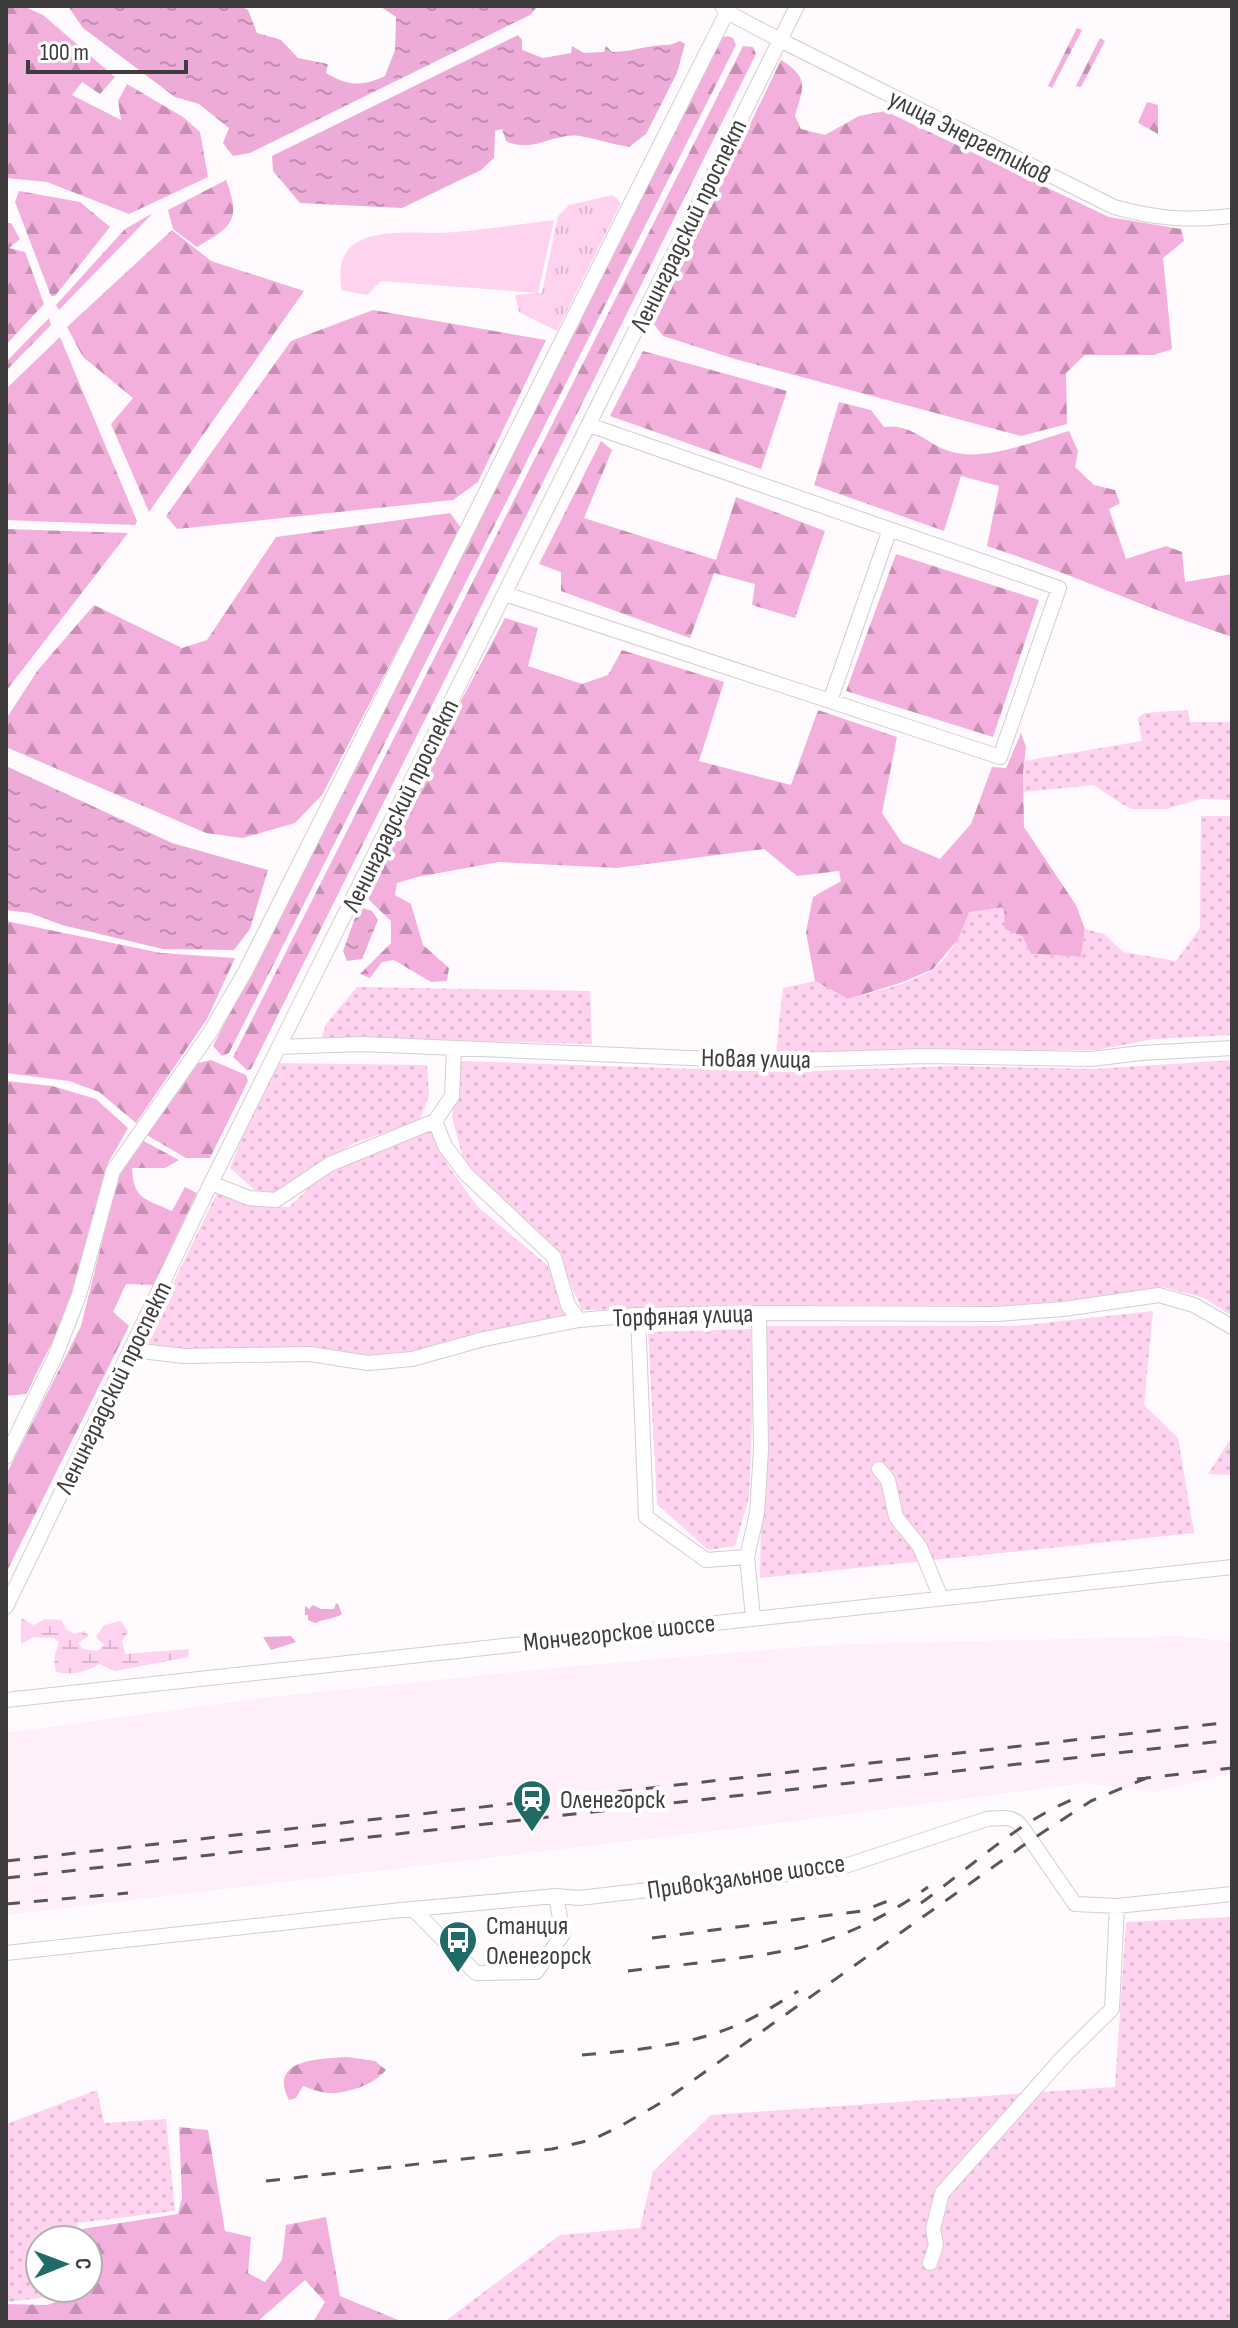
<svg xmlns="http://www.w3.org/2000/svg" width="1238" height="2328" viewBox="0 0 1238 2328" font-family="'Sofia Sans Condensed',sans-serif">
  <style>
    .built { fill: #feeff8 }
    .grass { fill: url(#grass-tufts) }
    .forest { fill: url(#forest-firs) }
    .wetland { fill: url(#wetland-marsh) }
    .park { fill: #ffd2ef }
    .garden { fill: url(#garden-dots) }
    .water { fill: url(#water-ripples) }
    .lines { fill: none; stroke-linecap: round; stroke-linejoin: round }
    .minor-casing { stroke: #d4cdd2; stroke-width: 16 }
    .minor { stroke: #fff; stroke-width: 14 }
    .rail { stroke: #595658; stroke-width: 3; stroke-dasharray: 14 14; stroke-linecap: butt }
    .labels { text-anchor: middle; stroke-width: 8; stroke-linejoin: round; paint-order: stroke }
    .street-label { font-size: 26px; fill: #3f3c3e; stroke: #fff }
    .poi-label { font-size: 26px; fill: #3f3c3e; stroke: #fff; text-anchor: start }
  </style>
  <defs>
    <pattern id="grass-tufts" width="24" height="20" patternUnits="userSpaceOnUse" patternTransform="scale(2)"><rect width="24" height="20" fill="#ffd2ef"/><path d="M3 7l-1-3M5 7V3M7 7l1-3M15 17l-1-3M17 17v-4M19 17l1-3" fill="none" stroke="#dcb5ce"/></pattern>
    <pattern id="forest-firs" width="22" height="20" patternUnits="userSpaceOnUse" patternTransform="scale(2)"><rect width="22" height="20" fill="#f3b0dc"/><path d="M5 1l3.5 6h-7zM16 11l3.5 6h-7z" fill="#c690b4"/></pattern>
    <pattern id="wetland-marsh" width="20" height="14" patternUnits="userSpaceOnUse" patternTransform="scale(2)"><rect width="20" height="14" fill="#ffd2ef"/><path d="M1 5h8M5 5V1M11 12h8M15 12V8" fill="none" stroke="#dcb5ce"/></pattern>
    <pattern id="garden-dots" width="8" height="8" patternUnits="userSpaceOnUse" patternTransform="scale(2)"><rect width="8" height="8" fill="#ffd2ef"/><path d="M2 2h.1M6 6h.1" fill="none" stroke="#dcb5ce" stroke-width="1.8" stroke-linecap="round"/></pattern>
    <pattern id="water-ripples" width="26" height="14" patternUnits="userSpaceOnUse" patternTransform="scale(2)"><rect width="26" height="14" fill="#edabd7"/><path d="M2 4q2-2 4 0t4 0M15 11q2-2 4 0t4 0" fill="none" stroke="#c18cb0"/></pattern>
  </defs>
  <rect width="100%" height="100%" fill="#fffafd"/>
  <path class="built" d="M1180,1636L1232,1642V1773L1154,1792L1085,1783L764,1825L6,1915V1733L261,1698L564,1667L824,1645Z"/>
  <path class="grass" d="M613,195L621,203L557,331L519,312L515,295L542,293L558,216L569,205Z"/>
  <path class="forest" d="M6,6H23L43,15L115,77L100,94L82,82L72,95L121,120L118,101L127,84L183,117L200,132L208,177L129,214L47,182L6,178Z
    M1077,28L1082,30L1052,88L1048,86Z
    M728,36L733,38L736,45L229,1053L222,1056L213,1046L719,38Z
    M1100,38L1105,41L1081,87L1076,86Z
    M743,46L753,47L756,54L251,1069L247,1070L233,1057Z
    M781,60C810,78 803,87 795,116L801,129L825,135L859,116L885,111L1109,217L1181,229L1184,241L1163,258L1172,349L1154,355H1085L1066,373L1067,424L1021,436L735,359L663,336L654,324Z
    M1147,102L1158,105V134L1138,123Z
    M226,180C242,221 231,227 197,247L173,229L168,210Z
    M19,191L80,202L110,227L55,296H51L15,202Z
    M153,213L59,310L56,305L125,229Z
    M6,223H11L20,239L9,248L25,252L44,304L6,345Z
    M172,230L211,261L304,291L149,512L111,424L133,398L83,357L67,327Z
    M373,310L546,340L478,482L453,500L177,529L166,516L291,341Z
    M49,318L51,325L6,371V362Z
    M60,337L137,521L135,525L6,520V389Z
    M643,351L787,391L761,469L610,416Z
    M839,402L871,410L884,427C909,423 924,441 946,450C981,464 1034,441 1069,431L1078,451L1075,467L1094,485L1115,490L1120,503L1109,509L1126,559L1166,546L1182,552L1185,582L1232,574V637C1149,610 1070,573 987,546L999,486L961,476L944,531L814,485Z
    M601,441L612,450L584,518L716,560L736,497L825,531L795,618L752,605L755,584L714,573L690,638L561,591V572L539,564Z
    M450,513L461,528L322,795L295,823L243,838L206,833L6,747V719L38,670L94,605L182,648L207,640L276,537Z
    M6,529L128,533L6,691Z
    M896,554L1039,600L993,737L846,691Z
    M505,618L538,628L528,666L582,684L608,675L622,650L724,682L699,761L791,785L818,710L897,737L882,813L902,843L940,859L971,824L992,767L1006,768L1021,733L1026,747L1023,774L1024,827L1076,905L1085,929L1081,957L1031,954L1022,936L959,938L933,969L903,982L848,999L815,981L806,932L813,897L841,881L839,871L797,876L764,849L616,868L499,862L417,877L397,883L395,895L411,904L423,945L449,968L447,981L431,982L394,960L382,962L370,978L360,974L391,943V921L368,899L377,866L410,797Z
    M6,921L161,953L235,958L207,1019L136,1123L99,1092L69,1081L6,1073Z
    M211,1060L246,1075L248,1081L210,1158H186L145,1134L194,1064Z
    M6,1081L52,1086L96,1099L128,1128L108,1163L65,1317L26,1394L6,1396Z
    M142,1140L179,1160L165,1168H132C133,1200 146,1199 172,1211L185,1187L197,1193L153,1285L126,1284L113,1312L129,1326L6,1573V1475L81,1326L118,1178Z
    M347,2057L375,2061L386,2070C374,2085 346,2094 328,2093C319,2092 311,2089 303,2086L296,2098L289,2100C267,2058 321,2059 347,2057Z
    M179,2127L208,2130L225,2231L251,2237L248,2273L265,2282L282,2260L286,2225L326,2217L340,2296L403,2322H313L325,2302L305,2280L257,2322H6V2304L47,2305L68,2298L70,2288H88V2240H80L82,2229L178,2214L182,2197Z"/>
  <path class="wetland" d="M21,1618L34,1625L45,1619L61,1620L67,1630L74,1634L84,1631L89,1636L78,1643L83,1649L97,1651L104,1645L96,1637L104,1625L121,1621L128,1632L122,1641L125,1654L189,1649L188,1657L115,1671L99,1664C85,1673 72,1675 56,1672L54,1658L59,1642L54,1638L34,1637L21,1644Z"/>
  <path class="park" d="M554,220L538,293L381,281L367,295L342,290C339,275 339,256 353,245C377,226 427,235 456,232C488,229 521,224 554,220Z"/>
  <path class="garden" d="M1188,710L1190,722H1232V800L1200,799L1166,809H1132L1117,801L1094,785L1023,792L1024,761L1142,741L1138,718L1144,713Z
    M1201,816H1232V1035L1153,1039L1097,1050L776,1052L783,988L815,981L848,999C875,991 908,985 932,970C950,958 962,932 969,912L1004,907L1005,929L1022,936L1031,954L1081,957L1085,929L1104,934L1123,952L1176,961L1200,928Z
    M357,987L590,991L592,1044L322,1037L326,1024Z
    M1232,1060V1316L1204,1298L1163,1287L1074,1303L997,1306L847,1305L582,1310L556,1252L464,1162L452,1117L460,1067L457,1061L788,1072L953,1066L1095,1069Z
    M272,1063L427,1065L429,1095L420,1120L352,1144L274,1196L257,1192L230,1168Z
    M434,1128L449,1167L477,1206L547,1265L571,1319L427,1351L386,1357L258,1354L142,1347L218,1191L252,1205L289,1207L313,1184L368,1149Z
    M1153,1311L1144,1405L1178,1438L1194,1533L760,1578L765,1326H1015Z
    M751,1329L753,1399L749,1497L735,1546L708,1550L657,1504L648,1332Z
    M1232,1437V1475L1208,1474Z
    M1232,1917V2322H444L560,2235L640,2228L653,2172L711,2115L1115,2087L1126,1922Z
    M97,2090L104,2123L166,2119L175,2211L78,2223L74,2240H40V2288H66L65,2295L7,2302L6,2124Z"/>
  <path class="water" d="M68,6H240L248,10L257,33L281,40L298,58L328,64L326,73C348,86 362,87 385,76L395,50L396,17L380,6H538L530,15L250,153L233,156L223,143L229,128L199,104L175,97L83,28Z
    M518,35L522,40V50L543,58L571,53L572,46L584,53L604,52L606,46L612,52C629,52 638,48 654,46C665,44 668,47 680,41L685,44L677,73L646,134L629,147C612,144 596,139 580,136C554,132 534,154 506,141L502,129L495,131L494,158L481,170L402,208L300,203L273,171L272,156Z
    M6,766L172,843L268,870L250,929L234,950L163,949L62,925L30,913L6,910Z
    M363,908L372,911L378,920L362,959L347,961L343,951L355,918Z
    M336,1603L338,1604L342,1614C334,1619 324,1619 315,1623L308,1620V1615H305V1606L309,1609L313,1605L321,1609H334Z
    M291,1636L296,1642L271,1650L263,1637Z"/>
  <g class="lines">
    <defs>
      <path id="minor" d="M722,6L727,12L780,40L1114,207C1157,219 1187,221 1232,216
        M505,594L1000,757L1059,588L589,425
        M830,701L890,529
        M279,1047L361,1044L760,1061L926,1056L1091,1059L1141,1053L1232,1048
        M454,1049L452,1096L435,1121L445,1146L466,1174L554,1257L568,1305L579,1320
        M211,1183L249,1198L276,1200L330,1164L435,1121
        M638,1315L646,1517L706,1560L747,1557
        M132,1350L184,1356L310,1354L368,1363L412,1359L484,1339L579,1320L638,1315L759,1313L996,1314L1064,1309L1159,1295L1194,1305L1232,1327
        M6,1457L55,1357L79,1295L113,1171L209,1034L245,972L730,6
        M879,1469L888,1480L896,1517L920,1547L941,1598
        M6,1607L211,1183L797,6
        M753,1617L747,1557L757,1513L761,1450L759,1313
        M6,1700L1232,1567
        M556,1896L579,1898L839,1868L987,1819C1001,1818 1012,1815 1021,1826L1075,1904L1117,1906L1232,1894
        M6,1953L401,1910L556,1896L563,1934L536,1972L476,1973L413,1909
        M930,2263L936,2245L933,2229L942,2193L1064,2056L1112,2009L1117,1906"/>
    </defs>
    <use href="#minor" class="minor-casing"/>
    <use href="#minor" class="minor"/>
    <path class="rail" d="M1137,1779L1232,1768
      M6,1861L1232,1722
      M6,1878L1232,1740
      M921,1903C977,1863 1017,1821 1083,1795
      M6,1904L128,1893
      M652,1938L862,1911L893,1899
      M628,1971C683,1964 740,1960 794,1949C842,1939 889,1915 928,1887
      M582,2055C628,2051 675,2047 719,2032C747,2023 773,2007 798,1991
      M266,2181L552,2149L591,2140L617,2128L664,2101L1031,1840L1091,1801L1149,1777"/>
  </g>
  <defs>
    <symbol id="station-pin" viewBox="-11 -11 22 30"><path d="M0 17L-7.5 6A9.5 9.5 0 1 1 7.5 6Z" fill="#206b67" stroke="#fff"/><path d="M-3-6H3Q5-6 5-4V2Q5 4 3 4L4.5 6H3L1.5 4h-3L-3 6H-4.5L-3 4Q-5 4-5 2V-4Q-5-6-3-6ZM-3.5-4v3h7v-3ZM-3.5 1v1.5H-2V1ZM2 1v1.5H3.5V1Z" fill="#fff"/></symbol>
    <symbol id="bus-pin" viewBox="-11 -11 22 30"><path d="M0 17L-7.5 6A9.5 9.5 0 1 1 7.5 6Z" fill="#206b67" stroke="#fff"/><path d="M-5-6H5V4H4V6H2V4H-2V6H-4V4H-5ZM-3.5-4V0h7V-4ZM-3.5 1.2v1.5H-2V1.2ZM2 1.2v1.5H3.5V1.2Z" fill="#fff"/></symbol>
  </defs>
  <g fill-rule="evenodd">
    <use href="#station-pin" x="510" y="1777" width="44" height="60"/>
    <use href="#bus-pin" x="436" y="1918" width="44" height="60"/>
  </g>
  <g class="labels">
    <g class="street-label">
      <text transform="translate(970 136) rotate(27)" y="9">улица Энергетиков</text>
      <text transform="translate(688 225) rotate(-64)" y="9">Ленинградский проспект</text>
      <text transform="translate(400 805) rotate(-64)" y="9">Ленинградский проспект</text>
      <text transform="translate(756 1058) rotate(1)" y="9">Новая улица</text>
      <text transform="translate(683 1315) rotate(-2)" y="9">Торфяная улица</text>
      <text transform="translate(113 1387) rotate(-64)" y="9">Ленинградский проспект</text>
      <text transform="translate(619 1632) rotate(-6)" y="9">Мончегорское шоссе</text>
      <text transform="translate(746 1876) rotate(-8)" y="9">Привокзальное шоссе</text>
    </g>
    <g class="poi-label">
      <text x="560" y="1808">Оленегорск</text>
      <text x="486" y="1934">Станция<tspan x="486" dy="30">Оленегорск</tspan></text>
    </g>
  </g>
  <rect width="1238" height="2328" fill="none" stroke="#3f3c3e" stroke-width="16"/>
  <g transform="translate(64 2264) rotate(89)"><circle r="38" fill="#ffffff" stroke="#b2b1b2" stroke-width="2"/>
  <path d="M0-6L14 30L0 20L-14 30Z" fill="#206b67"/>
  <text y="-12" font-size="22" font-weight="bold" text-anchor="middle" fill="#3f3c3e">С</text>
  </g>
  <path d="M28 60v12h158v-12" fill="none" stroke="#3f3c3e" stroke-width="4"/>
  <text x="40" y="60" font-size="24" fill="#3f3c3e" stroke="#ffffff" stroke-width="6" paint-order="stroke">100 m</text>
</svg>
